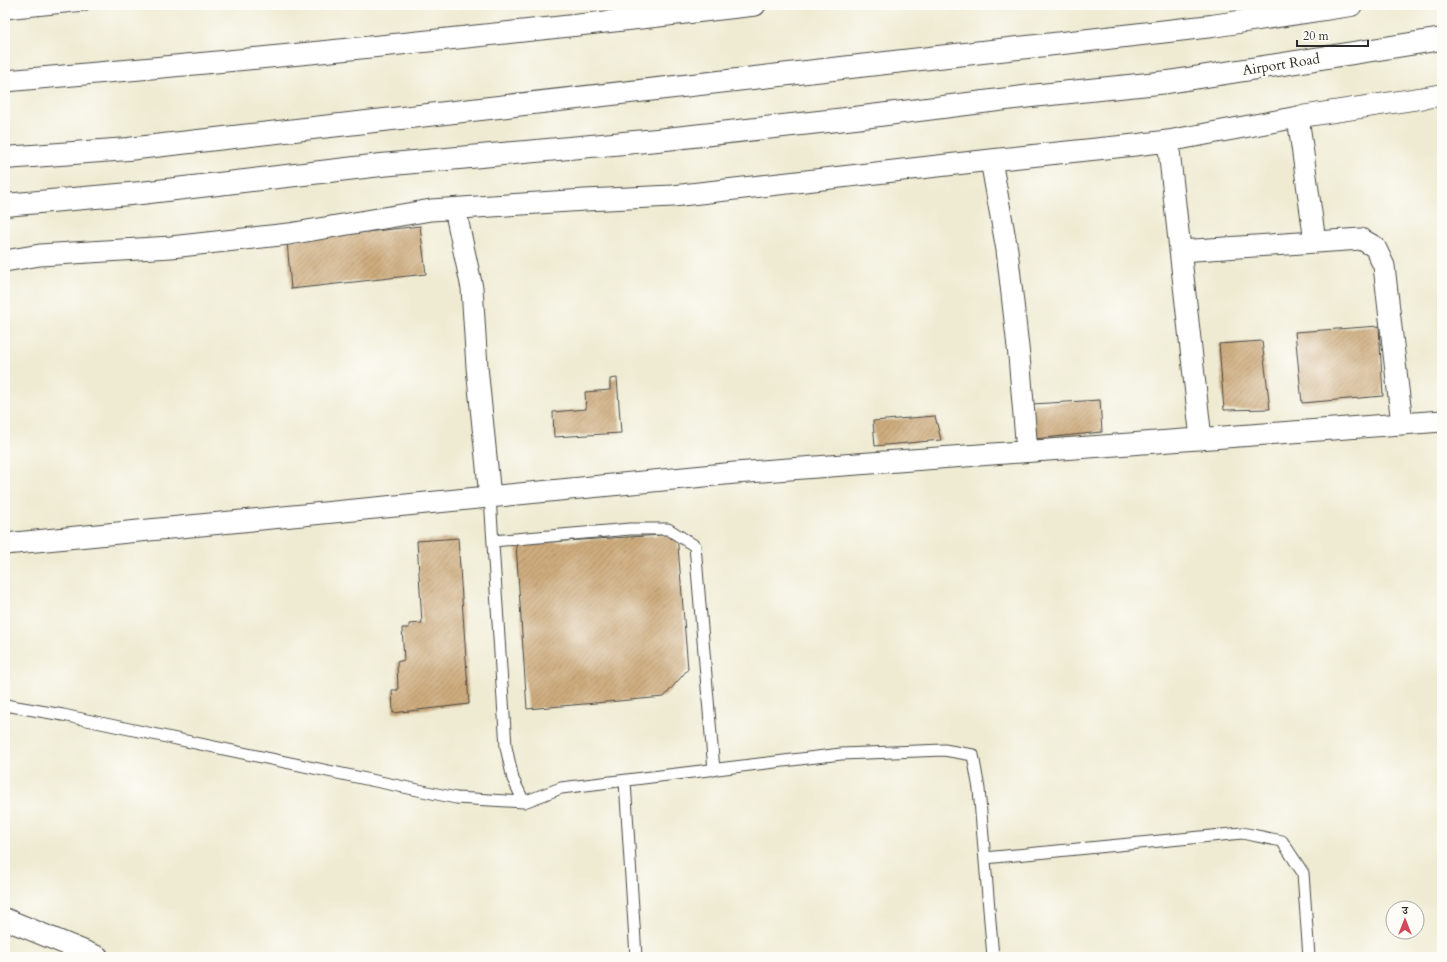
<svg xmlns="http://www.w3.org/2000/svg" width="1447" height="962" viewBox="0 0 1447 962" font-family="Cardo,'Noto Serif Devanagari',serif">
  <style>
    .building { fill: url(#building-hatch) }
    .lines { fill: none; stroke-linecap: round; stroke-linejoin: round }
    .service-casing { stroke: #484844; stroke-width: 13 }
    .minor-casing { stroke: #484844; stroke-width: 23 }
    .tertiary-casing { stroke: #484844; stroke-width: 24 }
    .service { stroke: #fff; stroke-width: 11 }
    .minor { stroke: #fff; stroke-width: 21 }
    .tertiary { stroke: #fff; stroke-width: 22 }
    .labels { text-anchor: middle; stroke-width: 4; stroke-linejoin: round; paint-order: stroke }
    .street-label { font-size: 14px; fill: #2b2b2b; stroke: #fdfcf7 }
  </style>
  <defs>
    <pattern id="building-hatch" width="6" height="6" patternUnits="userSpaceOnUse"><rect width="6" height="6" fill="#ceac7e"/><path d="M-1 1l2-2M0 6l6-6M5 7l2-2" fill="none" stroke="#a78c67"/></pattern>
  </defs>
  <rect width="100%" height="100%" fill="#fdfcf7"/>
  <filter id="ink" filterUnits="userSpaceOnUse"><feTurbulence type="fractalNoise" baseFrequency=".025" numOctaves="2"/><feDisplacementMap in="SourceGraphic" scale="8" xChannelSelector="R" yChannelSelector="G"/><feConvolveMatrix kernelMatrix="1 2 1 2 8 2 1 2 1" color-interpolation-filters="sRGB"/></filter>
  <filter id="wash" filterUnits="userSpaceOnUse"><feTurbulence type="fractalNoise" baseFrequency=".012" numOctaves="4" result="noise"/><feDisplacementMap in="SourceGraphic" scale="16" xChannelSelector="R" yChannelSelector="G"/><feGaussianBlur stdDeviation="0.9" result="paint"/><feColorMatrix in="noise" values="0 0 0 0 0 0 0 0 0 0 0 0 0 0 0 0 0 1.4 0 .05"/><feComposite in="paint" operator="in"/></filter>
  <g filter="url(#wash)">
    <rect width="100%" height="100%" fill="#efebd3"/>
    <g id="blocks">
      <path class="building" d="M420,226L426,274L291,289L287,241Z
        M1379,326L1383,396L1302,403L1295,332Z
        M1262,341L1270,409L1224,410L1219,344Z
        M617,378L621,433L554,437L553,412L586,409L585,392L610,390V379Z
        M1100,400L1102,432L1034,439L1032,404Z
        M935,416L941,440L875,446L873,421Z
        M677,534L688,669L664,697L527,709L516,544Z
        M458,538L469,704L393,713L392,690H398L397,662L404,660L402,628H409V624L422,623L417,541Z"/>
    </g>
  </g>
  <g filter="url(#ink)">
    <use href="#blocks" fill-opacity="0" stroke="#484844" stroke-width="1"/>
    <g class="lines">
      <defs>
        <path id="service" d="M5,13L84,5
          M490,497L506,747L513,779L524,802L561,788L841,754L944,750L973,755L979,789L993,957
          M493,541L630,529H668L695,546L714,770
          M5,705L63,715L456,798L524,802
          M625,781L636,957
          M985,858L1242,833L1282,841L1303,873L1309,957"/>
        <path id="minor" d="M5,81C255,60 505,34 755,5
          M1298,117L1315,242
          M1168,141L1201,439
          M991,160L1007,250L1019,356L1027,451
          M455,209L472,288L477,367L490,497
          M1180,251L1361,239L1375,247L1384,266L1402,424
          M5,261L40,255L171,247L289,234L431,210L585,200L673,196L991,160L1135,145L1168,141L1298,117L1442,95
          M5,544L735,473L1442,421
          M5,919L98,957"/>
        <path id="tertiary" d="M5,158L128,149L1212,26L1351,5
          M5,205L141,193L381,165L657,140L855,118L1031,96L1168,82L1442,39"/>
      </defs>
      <use href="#service" class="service-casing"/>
      <use href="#minor" class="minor-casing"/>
      <use href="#tertiary" class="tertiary-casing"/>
      <use href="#service" class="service"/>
      <use href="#minor" class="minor"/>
      <use href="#tertiary" class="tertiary"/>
    </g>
  </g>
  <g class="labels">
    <g class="street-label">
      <text transform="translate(1281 64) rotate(-9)" y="5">Airport Road</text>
    </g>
  </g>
  <rect width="1447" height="962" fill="none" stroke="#fdfcf7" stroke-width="20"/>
  <g transform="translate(1405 920)"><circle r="19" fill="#fdfcf7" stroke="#a9a8a5"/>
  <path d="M0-3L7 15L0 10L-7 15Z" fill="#d1495b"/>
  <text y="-6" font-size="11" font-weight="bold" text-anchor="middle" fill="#2b2b2b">उ</text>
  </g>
  <path d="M1297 40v6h71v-6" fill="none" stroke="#2b2b2b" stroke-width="2"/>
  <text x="1303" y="40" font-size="12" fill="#2b2b2b" stroke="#fdfcf7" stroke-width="3" paint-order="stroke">20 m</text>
</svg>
